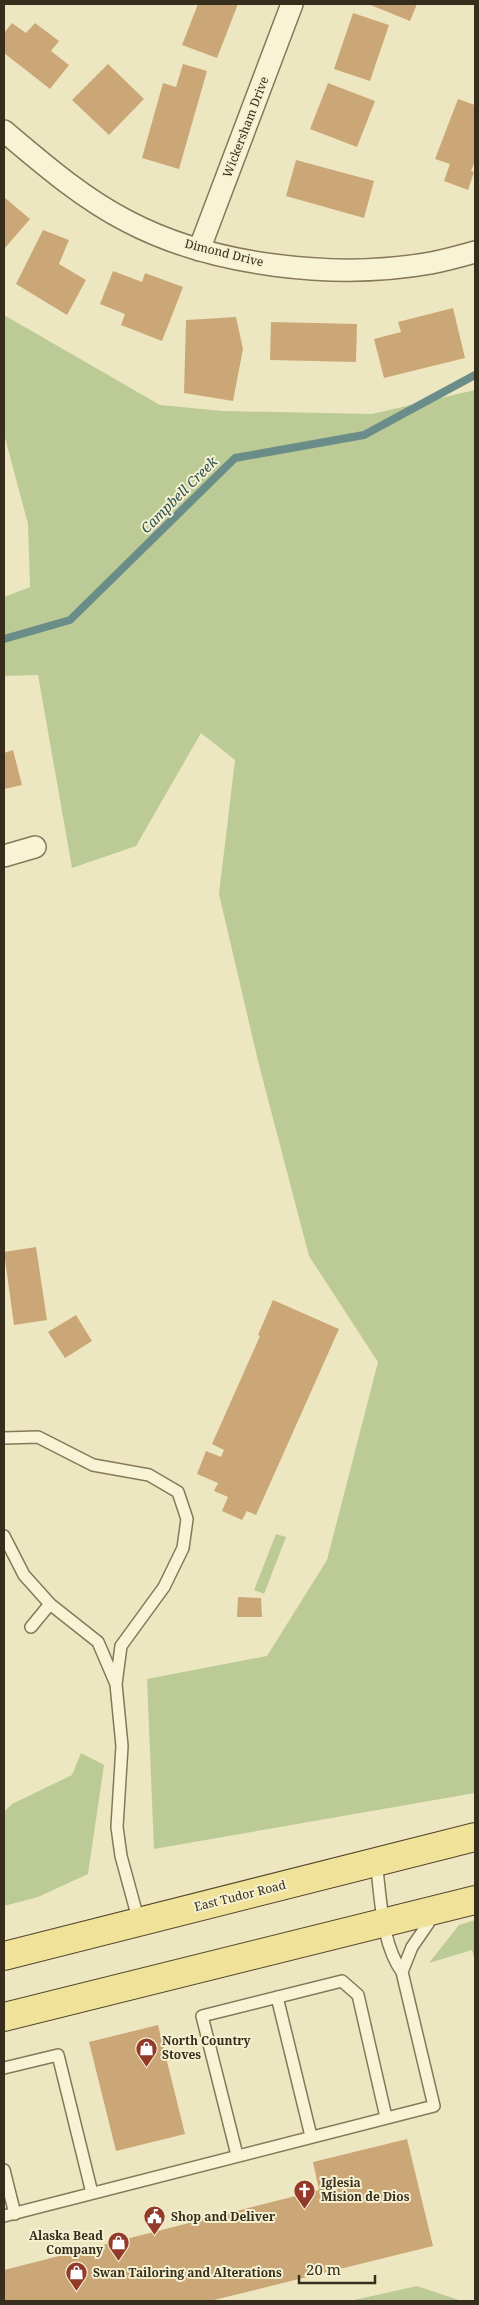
<svg xmlns="http://www.w3.org/2000/svg" width="479" height="2305" viewBox="0 0 479 2305" font-family="'Noto Serif',serif">
  <style>
    .green { fill: #bccb95 }
    .lines { fill: none; stroke-linecap: round; stroke-linejoin: round }
    .stream { stroke: #6b8d8a; stroke-width: 8 }
    .building { fill: #cba777 }
    .lane-casing { stroke: #867859; stroke-width: 14 }
    .street-casing { stroke: #867859; stroke-width: 24 }
    .primary-casing { stroke: #54452d; stroke-width: 30 }
    .lane { stroke: #f8f3d4; stroke-width: 11 }
    .street { stroke: #f8f3d4; stroke-width: 21 }
    .primary { stroke: #f0e399; stroke-width: 28 }
    .labels { text-anchor: middle; stroke-width: 4; stroke-linejoin: round; paint-order: stroke }
    .street-label { font-size: 12px; fill: #362d1d; stroke: #f5f0d0 }
    .poi-label { font-size: 12px; font-weight: bold; fill: #362d1d; stroke: #f5f0d0; text-anchor: start }
    .water-label { font-size: 14px; font-style: italic; fill: #2c5255; stroke: #f5f0d0 }
  </style>
  <rect width="100%" height="100%" fill="#ede7c1"/>
  <path class="green" d="M4,315L160,405L223,411L372,414L475,390V1793L154,1849L147,1679L267,1656L327,1560L378,1362L309,1256L258,1061L219,894L235,760L201,733L136,846L72,868L38,675L4,676V597L30,587L28,524L4,434Z
    M276,1534L286,1537L264,1594L254,1590Z
    M81,1753L104,1765L88,1874L38,1897L4,1906V1812L12,1804L72,1775Z
    M475,1920V1961L472,1950L429,1963L459,1925Z
    M417,2286L462,2301H355L354,2300Z"/>
  <g class="lines">
    <path class="stream" d="M4,639L70,620L235,458L364,435L475,375"/>
  </g>
  <path class="building" d="M198,4H238L217,58L182,45Z
    M368,4H417L410,21Z
    M353,13L389,25L370,81L334,69Z
    M12,23L26,33L35,23L59,41L51,51L69,65L50,89L4,53V33Z
    M108,64L144,99L109,135L72,100Z
    M183,64L207,71L179,169L142,158L163,83L176,87Z
    M328,83L375,101L357,147L310,129Z
    M458,99L475,105V161L471,171L474,172L468,190L444,181L450,164L435,159Z
    M296,160L374,181L364,218L286,196Z
    M4,197L30,219L5,248L4,247Z
    M43,230L69,240L59,264L86,280L67,315L16,284Z
    M113,271L142,282L145,273L183,287L162,341L121,325L125,314L100,304Z
    M453,308L465,358L384,378L374,339L401,332L398,322Z
    M236,317L243,349L233,401L184,393L186,320Z
    M271,322L357,324L356,362L270,360Z
    M13,750L22,785L4,789V753Z
    M36,1247L47,1320L14,1325L4,1252Z
    M273,1300L339,1329L256,1515L247,1511L242,1520L222,1511L228,1497L214,1491L218,1483L197,1474L206,1451L221,1457L224,1450L212,1444L260,1336L258,1335Z
    M76,1315L92,1341L65,1358L48,1332Z
    M238,1597L261,1598L262,1617H237Z
    M158,2025L185,2134L116,2151L89,2042Z
    M407,2139L433,2246L210,2301H4V2270L319,2190L313,2162Z"/>
  <g class="lines">
    <defs>
      <path id="lane" d="M4,1438L38,1437L93,1465L149,1475L178,1492L187,1519L183,1548L164,1587L121,1646L116,1684
        M4,1536L24,1575L50,1604L98,1642L116,1684L122,1746L117,1827L121,1856L139,1922
        M31,1627L50,1604
        M402,1972L412,1947L434,1915
        M277,1997L311,2136
        M4,2068L58,2055L92,2193
        M237,2155L202,2016L342,1981L358,1995L386,2117
        M4,2170L15,2214
        M4,2216L434,2106L402,1972C381,1943 381,1897 376,1862"/>
      <path id="street" d="M4,131C42,163 82,198 127,221C212,266 336,280 431,263C446,260 461,256 475,252
        M199,250L292,4
        M4,856L35,847"/>
      <path id="primary" d="M4,1956L475,1837
        M4,2017L475,1900"/>
    </defs>
    <use href="#lane" class="lane-casing"/>
    <use href="#street" class="street-casing"/>
    <use href="#primary" class="primary-casing"/>
    <use href="#lane" class="lane"/>
    <use href="#street" class="street"/>
    <use href="#primary" class="primary"/>
  </g>
  <defs>
    <symbol id="shop-pin" viewBox="-11 -11 22 30"><path d="M0 17L-7.5 6A9.5 9.5 0 1 1 7.5 6Z" fill="#943a2a" stroke="#f5f0d0"/><path d="M-5-2.5h2.3a2.7 3.5 0 0 1 5.4 0H5L5.5 6h-11ZM-1.5-2.5h3a1.5 2.3 0 0 0-3 0Z" fill="#fff"/></symbol>
    <symbol id="church-pin" viewBox="-11 -11 22 30"><path d="M0 17L-7.5 6A9.5 9.5 0 1 1 7.5 6Z" fill="#943a2a" stroke="#f5f0d0"/><path d="M-1.2-6h2.4v3.5h3.3v2.4h-3.3V6h-2.4V-.1h-3.3v-2.4h3.3Z" fill="#fff"/></symbol>
    <symbol id="civic-pin" viewBox="-11 -11 22 30"><path d="M0 17L-7.5 6A9.5 9.5 0 1 1 7.5 6Z" fill="#943a2a" stroke="#f5f0d0"/><path d="M-.6-6.5H3V-4.5H.6V-3L4-1V1h2V6H-6V1h2V-1L-.6-3ZM-1.2 2.5V6h2.4V2.5Z" fill="#fff"/></symbol>
  </defs>
  <g fill-rule="evenodd">
    <use href="#shop-pin" x="134" y="2036" width="25" height="34"/>
    <use href="#church-pin" x="292" y="2178" width="25" height="34"/>
    <use href="#civic-pin" x="142" y="2204" width="25" height="34"/>
    <use href="#shop-pin" x="106" y="2230" width="25" height="34"/>
    <use href="#shop-pin" x="64" y="2260" width="25" height="34"/>
  </g>
  <g class="labels">
    <g class="street-label">
      <text transform="translate(246 127) rotate(-69)" y="4">Wickersham Drive</text>
      <text transform="translate(224 253) rotate(14)" y="4">Dimond Drive</text>
      <text transform="translate(240 1896) rotate(-14)" y="4">East Tudor Road</text>
    </g>
    <g class="poi-label">
      <text x="162" y="2045">North Country<tspan x="162" dy="14">Stoves</tspan></text>
      <text x="321" y="2187">Iglesia<tspan x="321" dy="14">Mision de Dios</tspan></text>
      <text x="171" y="2221">Shop and Deliver</text>
      <text x="103" y="2240" text-anchor="end">Alaska Bead<tspan x="103" dy="14">Company</tspan></text>
      <text x="93" y="2277">Swan Tailoring and Alterations</text>
    </g>
    <g class="water-label">
      <text transform="translate(179 495) rotate(-45)" y="5">Campbell Creek</text>
    </g>
  </g>
  <rect width="479" height="2305" fill="none" stroke="#362d1d" stroke-width="10"/>
  <path d="M299 2275v8h76v-8" fill="none" stroke="#362d1d" stroke-width="2.5"/>
  <text x="306" y="2275" font-size="15" fill="#362d1d" stroke="#f5f0d0" stroke-width="4" paint-order="stroke">20 m</text>
</svg>
